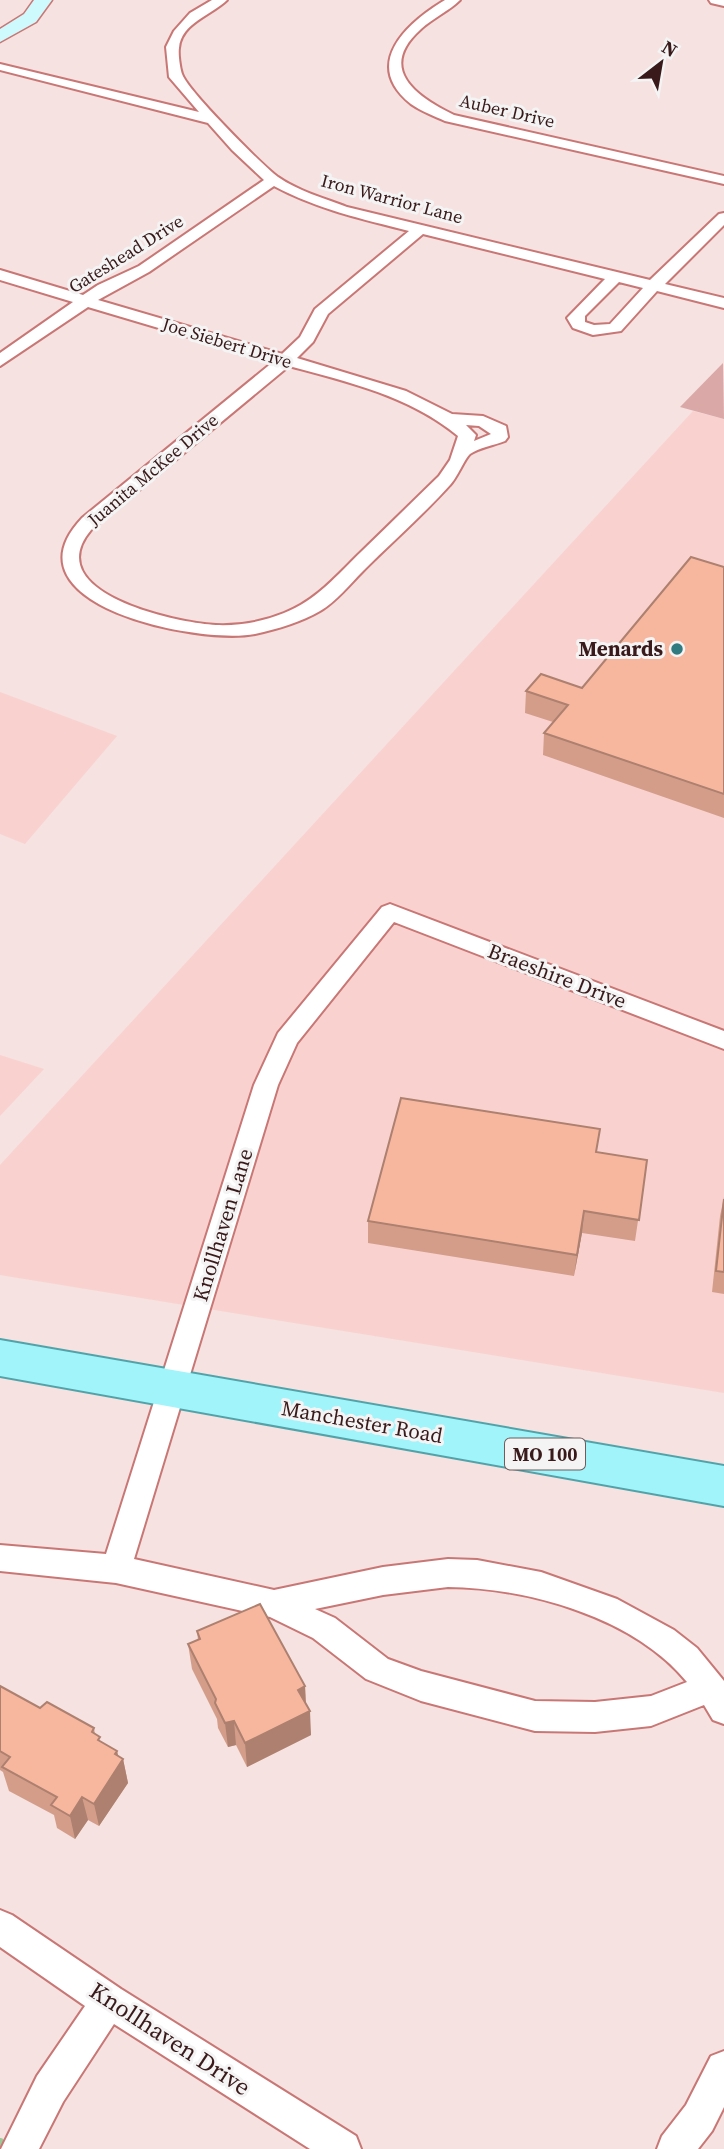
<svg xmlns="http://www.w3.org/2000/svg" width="724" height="2149" viewBox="0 0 724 2149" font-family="'Source Serif 4',serif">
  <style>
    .built { fill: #f9d2d0 }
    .green { fill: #daa8a6 }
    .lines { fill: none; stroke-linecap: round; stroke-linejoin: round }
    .stream { stroke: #9dc898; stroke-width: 10 }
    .street-casing { stroke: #c87775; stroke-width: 4 }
    .secondary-casing { stroke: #c87775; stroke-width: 3 }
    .primary-casing { stroke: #52a3a9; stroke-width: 4 }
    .street { fill: #fff; fill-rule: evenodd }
    .secondary { fill: #cffafd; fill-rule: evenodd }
    .primary { fill: #a0f4fa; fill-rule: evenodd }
    .wall { fill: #d49d89 }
    .shaded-wall { fill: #ad806f }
    .building { fill: #f7b79f; stroke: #ad806f; stroke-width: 2 }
    .poi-dot { fill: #317a7f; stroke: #f4f4f4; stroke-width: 2.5 }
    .labels { text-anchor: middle; stroke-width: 6; stroke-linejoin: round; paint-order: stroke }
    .far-street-label { font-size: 18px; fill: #391919; stroke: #f4f4f4 }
    .shield { fill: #f4f4f4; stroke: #715b5b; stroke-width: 2 }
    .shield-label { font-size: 19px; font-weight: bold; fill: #391919 }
    .poi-label { font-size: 21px; font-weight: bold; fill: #391919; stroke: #f4f4f4; text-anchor: end }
    .street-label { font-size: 21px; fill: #391919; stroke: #f4f4f4 }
    .near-street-label { font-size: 24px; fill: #391919; stroke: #f4f4f4 }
  </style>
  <rect width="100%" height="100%" fill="#f5e2e1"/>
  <path class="built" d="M693,411L724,419V1393L0,1275V1165Z
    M0,692L117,736L25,844L0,834Z
    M0,1055L44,1069L0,1116Z"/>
  <path class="green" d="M723,363L724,419L680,407Z"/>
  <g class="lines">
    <path class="stream" d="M0,2143L4,2149"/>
    <defs>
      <path id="street" d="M212,0H227C212,15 181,23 179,48C178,54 180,68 182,74C187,90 262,165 278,177C298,191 324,198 347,207L650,280L719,214L724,213V225L665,284L724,298V308L657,291L621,331L593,335L573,328L567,318L605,279L423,234L328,314L313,342L297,358L406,391L452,414L483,416L506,426L508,437L505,441C495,445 478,448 470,454C465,458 457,478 450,485C423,515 392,542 363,571C350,584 336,602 320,611C301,622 278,629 255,634C199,645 0,605 82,518L273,362L88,307L0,366V353L73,302L0,280V270L83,295L98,285L139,266L264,180L232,150L208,123L0,70V64L199,112L169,77L166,47L174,31L190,13ZM274,186C317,209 362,219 409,231L315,309L300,337L282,354L98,300L149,272ZM619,282L643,288L610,324L594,325L585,322V316ZM289,366C348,382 410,396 458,436L450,460L439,476C413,501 388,526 362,551C338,574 316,601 284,613C262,622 239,626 216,625C176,623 38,593 91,530ZM466,425L479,426L491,434L474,441L476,435Z
        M445,0H460C449,11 433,18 421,29C376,69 417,97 454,115L724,176V184L445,121C434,116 421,111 411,104C361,64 407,23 445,0Z
        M709,0H724V6L711,3Z
        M390,904L724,1031V1049L394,922L297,1043L278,1085L134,1559L274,1590L383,1567L448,1559L477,1560L541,1572L617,1599L674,1630L697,1648L724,1681V1724L713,1720L704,1705L651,1726L595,1732L535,1731L421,1701L366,1679L313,1638L270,1617L116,1583L0,1571V1545L106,1554L254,1085L278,1033L382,907ZM448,1587C528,1588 634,1617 687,1682L651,1696L595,1702L535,1701L421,1671L388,1659L335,1618L315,1609L383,1595Z
        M0,1910L12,1915L121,1989L356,2136L361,2149H310L114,2024L63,2102L39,2149H1L37,2076L85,2006L0,1947Z
        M724,2051V2107L712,2131L698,2149H657L662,2136L686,2105L711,2056Z"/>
      <path id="secondary" d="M34,0H52L36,22L0,42V29L24,14Z"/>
      <path id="primary" d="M0,1340L724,1466V1506L0,1376Z"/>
    </defs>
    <use href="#street" class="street-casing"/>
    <use href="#secondary" class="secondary-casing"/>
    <use href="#primary" class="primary-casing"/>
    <use href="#street" class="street"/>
    <use href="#secondary" class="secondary"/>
    <use href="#primary" class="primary"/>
  </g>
  <path class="wall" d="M724,567V818L543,755L544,733L553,722L525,713L526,691L582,688Z
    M597,1152L647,1160L635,1241L582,1233L574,1276L368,1243V1221Z
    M724,1197V1294L712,1292L720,1216Z
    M197,1631L305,1686L306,1704L311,1735L247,1767L236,1745L228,1747L218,1728L217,1719L192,1669L188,1644L198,1640Z
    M0,1686L40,1708L94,1728L95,1734L101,1742L117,1751L118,1756L123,1759L128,1783L99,1826L88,1820L75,1839L57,1828L54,1815L9,1791L3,1772L0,1770Z"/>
  <path class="shaded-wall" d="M584,1211L582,1233L574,1276L577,1255Z
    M305,1686L306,1710L298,1690Z
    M310,1711L311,1735L247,1767L245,1743Z
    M234,1721L236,1745L228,1747L225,1723Z
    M117,1751L120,1765L123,1759L128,1783L99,1826L94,1804Z
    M82,1797L88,1820L75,1839L70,1816Z"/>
  <path class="building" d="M691,557L724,567V794L544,733L568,705L526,691L541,674L582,688Z
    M401,1098L600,1129L596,1152L647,1160L639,1220L584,1211L577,1255L368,1221Z
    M724,1199V1272L716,1271Z
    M260,1604L305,1686L298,1690L310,1711L245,1743L234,1721L225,1723L215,1703L216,1699L188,1644L200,1639L197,1631Z
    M0,1686L40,1708L47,1702L94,1728L92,1732L100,1737L98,1740L117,1751L115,1754L123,1759L94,1804L82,1797L70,1816L51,1805L57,1797L2,1767L10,1757L0,1751Z"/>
  <circle class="poi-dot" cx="677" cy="649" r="7"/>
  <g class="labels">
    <g class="far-street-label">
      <text transform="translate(507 111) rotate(13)" y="6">Auber Drive</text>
      <text transform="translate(392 199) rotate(15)" y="6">Iron Warrior Lane</text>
      <text transform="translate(126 254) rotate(-32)" y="6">Gateshead Drive</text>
      <text transform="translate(227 343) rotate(17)" y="6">Joe Siebert Drive</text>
      <text transform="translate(153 470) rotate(-40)" y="6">Juanita McKee Drive</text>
    </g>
    <rect class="shield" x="505" y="1438.5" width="80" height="31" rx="5"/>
    <g class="shield-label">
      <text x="545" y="1461">MO 100</text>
    </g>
    <g class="poi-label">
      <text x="663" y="656">Menards</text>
    </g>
    <g class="street-label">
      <text transform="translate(557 976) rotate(21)" y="7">Braeshire Drive</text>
      <text transform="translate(223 1225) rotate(-73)" y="7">Knollhaven Lane</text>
      <text transform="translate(362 1422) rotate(10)" y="7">Manchester Road</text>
    </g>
    <g class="near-street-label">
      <text transform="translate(170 2039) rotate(33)" y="8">Knollhaven Drive</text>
    </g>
  </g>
  <g transform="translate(661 63) rotate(31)" stroke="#f4f4f4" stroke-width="5" paint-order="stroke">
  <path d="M0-5L12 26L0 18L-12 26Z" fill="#391919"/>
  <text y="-10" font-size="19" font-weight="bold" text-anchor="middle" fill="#391919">N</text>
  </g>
</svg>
